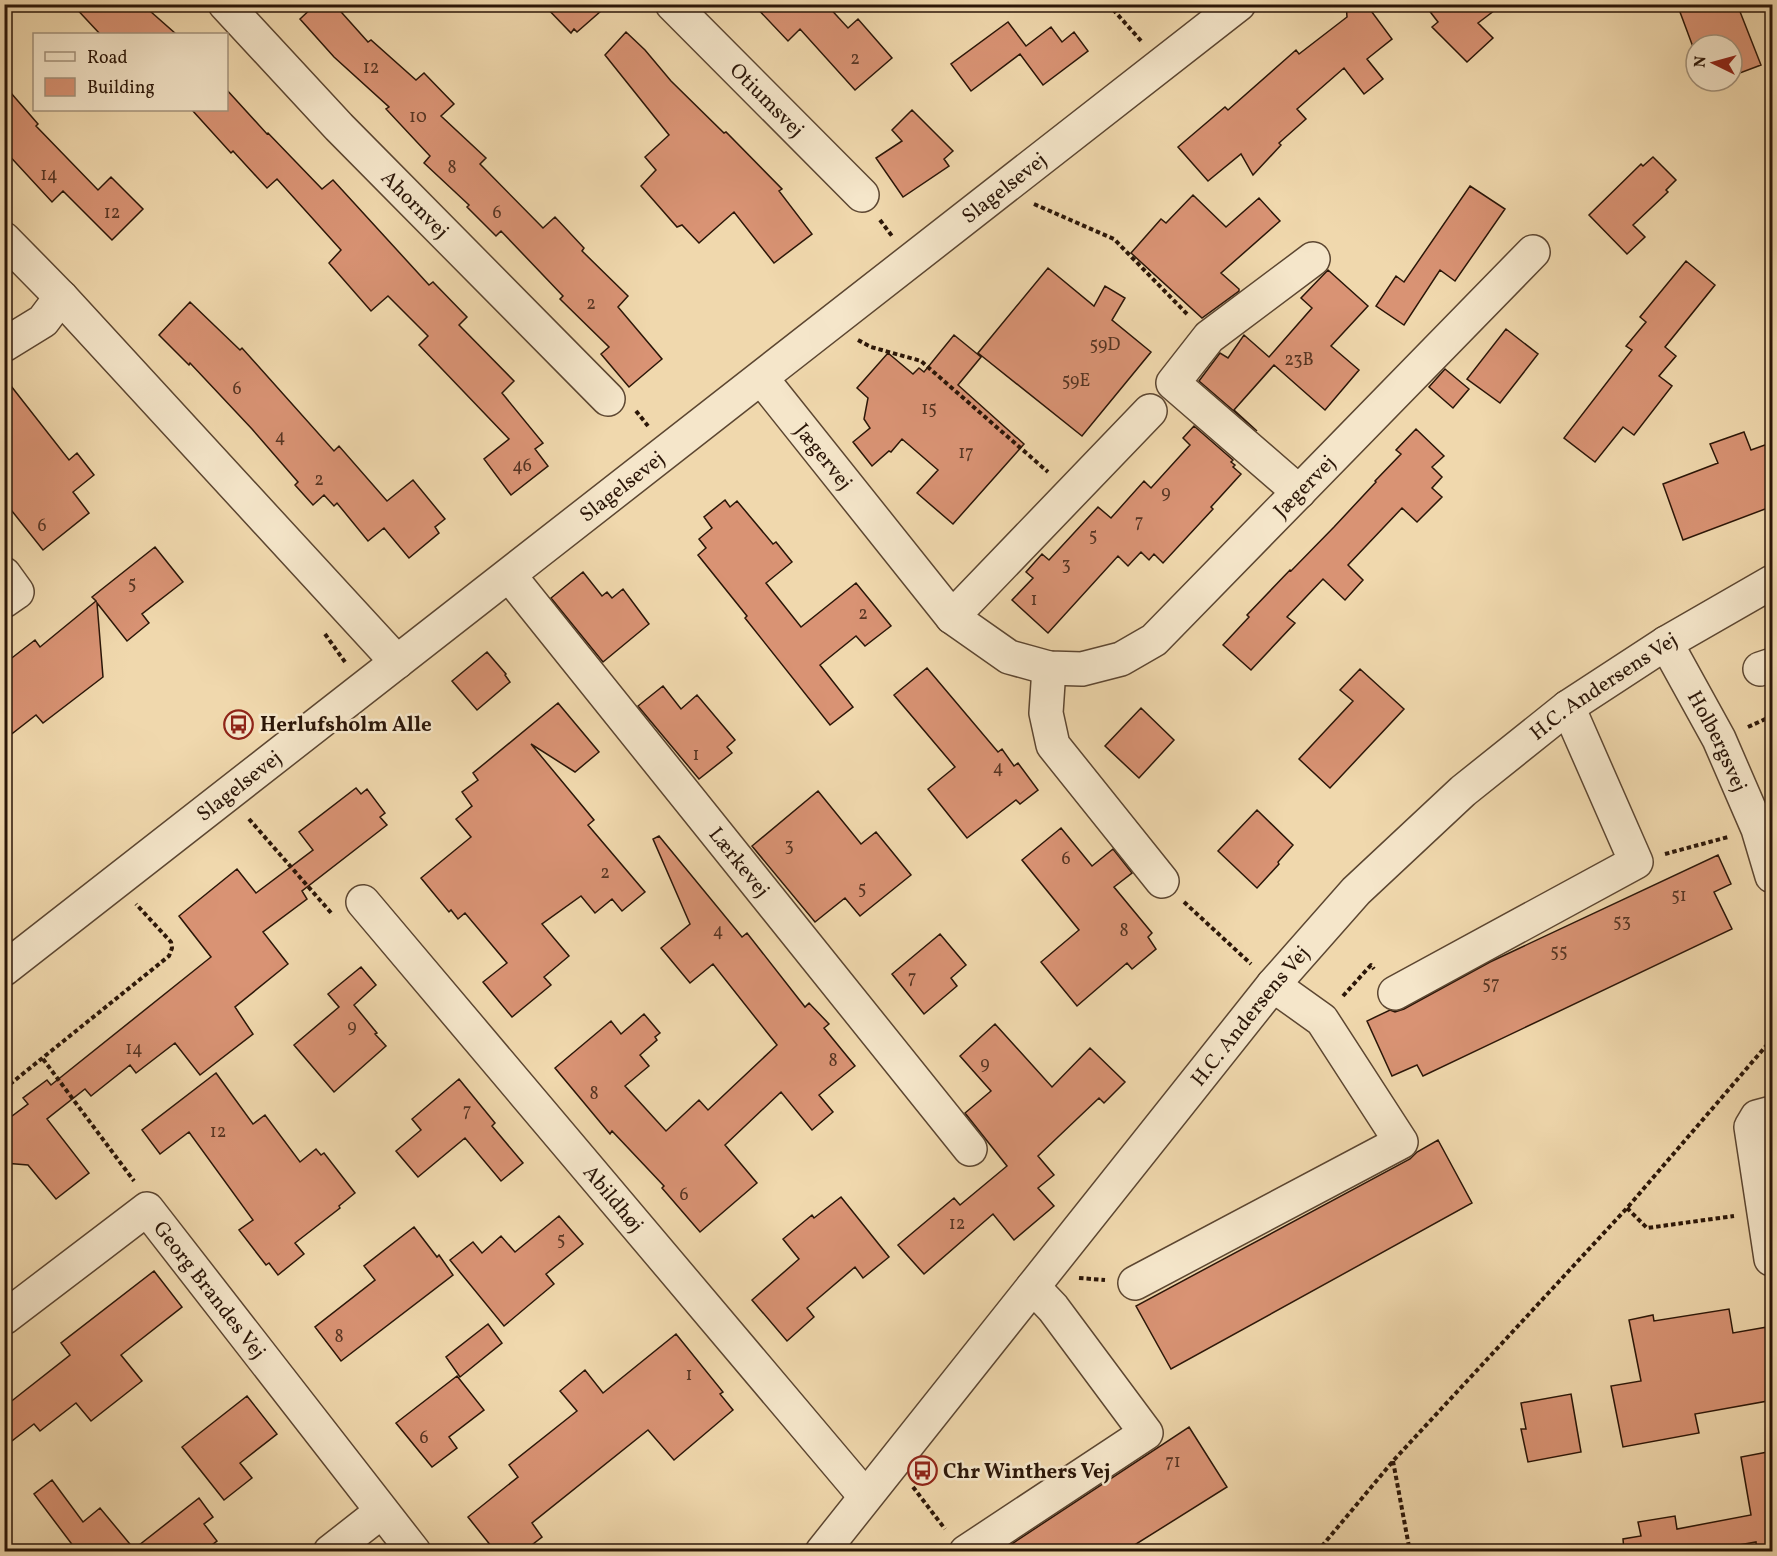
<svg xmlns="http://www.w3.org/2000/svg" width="1777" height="1556" viewBox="0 0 1777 1556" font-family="Vollkorn,serif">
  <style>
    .building { fill: #d99374; stroke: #2b1608; stroke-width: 1.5 }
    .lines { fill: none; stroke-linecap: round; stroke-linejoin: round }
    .minor-casing { stroke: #5c4631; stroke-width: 36 }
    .path { stroke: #2b1608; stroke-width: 4; stroke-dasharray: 4.5 3; stroke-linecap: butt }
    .minor { stroke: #f5e6ca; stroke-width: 33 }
    .labels { text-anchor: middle; stroke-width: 5; stroke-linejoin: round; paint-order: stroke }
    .number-label { font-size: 18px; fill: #563523 }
    .street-label { font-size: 21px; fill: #2b1608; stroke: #f5e6ca }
    .poi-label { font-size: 21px; font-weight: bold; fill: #2b1608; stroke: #f5e6ca; text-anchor: start }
  </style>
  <rect width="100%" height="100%" fill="#f0d8ad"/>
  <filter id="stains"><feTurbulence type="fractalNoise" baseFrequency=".00333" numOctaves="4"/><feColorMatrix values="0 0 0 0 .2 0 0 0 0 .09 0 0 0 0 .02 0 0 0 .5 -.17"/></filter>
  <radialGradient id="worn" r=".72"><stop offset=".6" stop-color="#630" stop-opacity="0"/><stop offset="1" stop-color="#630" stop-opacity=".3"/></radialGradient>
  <path class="building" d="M72,4H142L176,34H100Z
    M316,4H334L368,42L371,40L416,80L424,73L454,104L441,116L486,158L480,164L543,228L555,217L584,248L582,251L628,296L618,307L662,359L629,387L601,354L609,347L560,299L563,296L501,231L496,236L467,207L469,205L424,163L430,156L386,109L389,107L334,57L300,19Z
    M543,4H609L577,32L574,29L571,33Z
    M753,4H826L848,28L858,19L892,58L855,90L800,29L788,41Z
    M1346,4H1366L1392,39L1367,59L1383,79L1364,94L1344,68L1297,109L1306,119L1279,143L1281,145L1253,175L1241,154L1208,181L1178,147L1225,107L1228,110L1296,50L1299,54L1347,17Z
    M1424,4H1503L1478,23L1493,38L1467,62L1432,27L1438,22Z
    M1677,4H1737L1761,65L1732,76V45H1696V55Z
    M1008,22L1026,46L1051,27L1062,42L1074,32L1088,51L1043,85L1020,54L971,91L951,64Z
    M626,32L645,50L671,81L724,133L726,132L782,189L779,191L812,234L774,263L734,212L699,243L682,225L677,227L641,186L656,170L645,157L669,135L605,55Z
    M4,85L38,124L36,126L98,190L111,177L143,209L112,240L63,191L52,202L4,150Z
    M226,89L267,134L268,133L322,189L333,180L429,285L433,282L467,317L459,325L514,381L502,393L543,443L535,449L548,466L511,495L484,459L509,439L419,345L428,336L388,296L371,311L329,263L341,250L277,179L267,188L233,151L231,153L192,110H226Z
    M912,110L953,151L944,159L949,166L903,197L876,158L902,141L892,130Z
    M1653,157L1676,180L1666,190L1668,192L1633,225L1645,237L1627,254L1589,215L1641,164L1643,166Z
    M1470,186L1505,209L1455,281L1440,270L1404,325L1376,306L1396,276L1404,282Z
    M1193,195L1226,227L1259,198L1280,221L1221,273L1239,289V291L1202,318L1131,253L1161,219L1166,223Z
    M1686,261L1715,285L1665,347L1676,356L1659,376L1672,386L1634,435L1623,427L1595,462L1564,438L1632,350L1626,346L1646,322L1640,317Z
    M1048,268L1094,306L1105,286L1125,298L1112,320L1151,352L1082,436L978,353Z
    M1328,270L1368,306L1331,346L1359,370L1325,410L1274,365L1234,410L1257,431L1199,381L1220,353L1228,358L1244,335L1269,357L1312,308L1301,298Z
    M190,302L240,350L242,348L334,451L339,446L387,501L413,480L445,519L435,527L439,533L409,558L384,528L368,541L337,503L334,506L324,495L313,505L295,485L298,482L252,429L190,363L189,365L159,335Z
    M1506,329L1538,354L1500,403L1467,379Z
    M954,335L981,357L958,385L1024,444L953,524L917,493L938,470L902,439L891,452L889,451L872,466L853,442L870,428L864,419L868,398L857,388L888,353L913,374L919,368L924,372Z
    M1445,369L1469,389L1453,408L1429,387Z
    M4,377L69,460L77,453L94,475L73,492L89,513L43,550L4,501Z
    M1194,426L1233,460L1231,462L1235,465L1233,467L1241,474L1211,507L1213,509L1163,563L1154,554L1149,560L1141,552L1128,566L1118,556L1048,633L1012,600L1033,578L1026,572L1042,554L1049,560L1098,507L1111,518L1144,481L1151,488L1190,445L1183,438Z
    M1416,429L1444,456L1432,467L1442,477L1432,488L1442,497L1417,522L1402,508L1348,565L1363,580L1345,600L1323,579L1287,617L1295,623L1251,670L1223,645L1249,617L1247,615L1290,570L1291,571L1334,527L1376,482L1375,481L1401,454L1396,450Z
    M1744,432L1751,450L1773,442V506L1683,540L1663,484L1718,463L1710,444Z
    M725,500L730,507L737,501L773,544L776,542L792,562L766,583L801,627L856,583L891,626L865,646L856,636L820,665L853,707L830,725L745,618L747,616L698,555L706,548L699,539L712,528L704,517Z
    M155,547L183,582L142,614L149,623L127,641L97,603L103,677L43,723L36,715L4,740V664L35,640L40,647L96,601L92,597Z
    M583,572L602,596L607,592L612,598L623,589L649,624L603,662L551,598Z
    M487,652L506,674L505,675L510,682L477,710L452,681Z
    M927,668L998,752L1002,749L1014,766L1018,763L1038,790L1020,804L1016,800L967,838L928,789L955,767L894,695Z
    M1360,669L1404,709L1330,788L1299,759L1353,701L1340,690Z
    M663,686L681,709L697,695L735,740L727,747L732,753L699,779L638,706Z
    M558,703L599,752L575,772L531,744L594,820L588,825L645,892L622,911L612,899L595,913L581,896L542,924L569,956L544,977L551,985L512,1017L483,982L507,963L465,913L458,919L451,910L449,912L421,878L471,837L456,819L472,806L462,792L478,780L473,773Z
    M1141,708L1174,740L1139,778L1105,746Z
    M356,788L361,794L367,789L385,813L380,817L387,825L302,891L307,899L263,932L288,964L235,1007L253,1034L200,1075L175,1043L136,1073L130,1065L91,1096L85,1089L47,1119L89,1173L56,1199L28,1165L4,1163V1122L28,1104L23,1098L47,1080L51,1085L211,957L179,916L237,869L256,893L313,850L299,832Z
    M818,791L861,844L876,832L911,875L860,916L845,898L815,922L752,846Z
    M1257,810L1293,845L1278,862L1279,864L1257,888L1218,851Z
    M1061,828L1092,866L1113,849L1132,873L1114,887L1152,933L1148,937L1156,949L1132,969L1127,963L1077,1006L1041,962L1079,930L1022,860Z
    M659,836L742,937L747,933L805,1007L809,1003L829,1024L824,1028L855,1066L819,1095L833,1112L812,1130L781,1092L725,1145L757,1183L700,1232L662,1188L664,1186L612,1131L610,1134L555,1068L611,1021L621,1034L644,1014L660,1033L655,1037L657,1040L640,1055L649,1066L625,1086L666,1131L699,1100L708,1110L777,1045L713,964L690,983L661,948L690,924L653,839Z
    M1718,855L1731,884L1714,892L1732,929L1423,1076L1417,1065L1392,1076L1367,1021L1390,1010L1395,1012L1404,1009L1490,962Z
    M940,934L966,965L951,978L957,986L924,1014L892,974Z
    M361,967L376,985L354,1005L377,1033L375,1034L386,1046L334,1092L294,1045L339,1007L328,994Z
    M995,1024L1052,1087L1090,1048L1125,1082L1104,1103L1099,1098L1038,1156L1054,1175L1038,1188L1054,1206L1014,1240L993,1214L924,1274L898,1245L954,1198L960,1205L1007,1166L965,1113L991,1091L960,1056Z
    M216,1073L253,1124L265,1115L300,1162L316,1149L321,1155L324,1153L355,1193L339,1206L340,1208L295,1243L304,1254L278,1275L269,1263L266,1265L239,1230L253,1220L189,1132L160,1154L142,1130Z
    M459,1079L495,1123L492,1126L523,1163L501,1181L465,1138L418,1177L396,1151L421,1130L412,1119Z
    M1438,1140L1472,1203L1171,1369L1136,1306L1410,1159L1417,1152Z
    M841,1197L889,1257L863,1278L855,1267L807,1308L814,1317L787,1341L752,1300L799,1259L783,1239L812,1215L814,1218Z
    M559,1216L583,1244L546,1274L554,1284L504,1326L450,1260L473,1242L482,1253L501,1236L515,1252Z
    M414,1227L437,1257L439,1255L453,1275L341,1361L315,1327L375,1280L364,1266Z
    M154,1271L182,1307L121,1355L142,1381L91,1421L76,1403L40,1431L34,1424L4,1447V1407L70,1355L61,1343Z
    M1729,1309L1733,1333L1773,1326V1400L1695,1414L1699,1433L1623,1447L1611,1386L1641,1381L1629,1320L1653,1315L1654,1321Z
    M488,1324L502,1343L460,1377L446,1357Z
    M676,1334L723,1392L720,1394L733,1410L674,1460L648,1430L532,1523L542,1537L524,1551H495L468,1517L518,1477L509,1465L577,1411L560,1391L585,1370L603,1393Z
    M457,1376L484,1410L449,1437L457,1448L432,1467L396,1423Z
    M1571,1394L1581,1452L1528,1462L1521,1429H1526L1521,1403Z
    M247,1396L277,1434L240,1463L252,1478L224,1500L182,1447Z
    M1189,1427L1227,1487L1125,1551H1001Z
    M1773,1451V1551H1757L1756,1542L1706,1551H1624L1623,1539L1641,1536L1638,1522L1675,1516L1677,1529L1751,1515L1741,1457Z
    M52,1480L83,1522L100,1508L134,1549L199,1498L213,1517L204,1524L217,1541L204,1551H77L34,1494Z"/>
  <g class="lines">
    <defs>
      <g id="minor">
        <path id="s1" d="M225,4L339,127L608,399"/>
        <path id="s2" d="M672,4L862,195"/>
        <path d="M4,239L61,297L397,662"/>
        <path d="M4,345L43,321L61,297"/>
        <path id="s3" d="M762,379L952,617L1009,657L1049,668L1082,669L1121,659L1154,640L1533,252"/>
        <path d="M1299,492L1173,383L1209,337L1313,259"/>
        <path d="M4,574L17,592L4,601"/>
        <path id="s4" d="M509,575L970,1149"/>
        <path d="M952,617L1150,411"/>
        <path id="s5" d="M1666,643L1719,739L1758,829L1772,876"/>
        <path d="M1049,668L1046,713L1053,745L1162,881"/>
        <path d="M1760,669L1772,665"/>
        <path id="s6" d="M363,902L865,1496"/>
        <path id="s7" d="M4,969L1239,4"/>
        <path d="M1395,993L1636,862L1568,707"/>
        <path d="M1772,1113L1757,1117L1751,1127L1771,1259L1772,1258"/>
        <path d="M1135,1283L1401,1142L1322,1020L1273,985"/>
        <path id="s8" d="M4,1318L147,1209L414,1552"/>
        <path d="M330,1552L381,1512"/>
        <path id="s9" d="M822,1552L1273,985L1356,891L1463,791L1568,707L1666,643L1772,582"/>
        <path d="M966,1552L1146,1433L1053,1308L1033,1287"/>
      </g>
    </defs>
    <use href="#minor" class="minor-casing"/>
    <path class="path" d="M1112,4L1110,6L1142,42
      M1034,204L1114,239L1188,315
      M880,220L892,236
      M858,340L871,347L921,361L1048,472
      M636,411L648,426
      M325,634L345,662
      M1748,727L1772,716
      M249,819L333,915
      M1665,854L1728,837
      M1184,902L1251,964
      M1343,996L1371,965L1374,969
      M43,1059L134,1181
      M4,1089L169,956L172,948L171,942L136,904
      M1627,1208L1647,1228L1734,1216
      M1079,1278L1105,1280
      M1393,1461L1410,1552
      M913,1487L945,1529
      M1317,1552L1393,1461L1627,1208L1772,1039"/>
    <use href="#minor" class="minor"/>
  </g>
  <defs>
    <symbol id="bus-ring" viewBox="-11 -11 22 22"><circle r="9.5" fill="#f5e6ca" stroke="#8f2418" stroke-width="1.5"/><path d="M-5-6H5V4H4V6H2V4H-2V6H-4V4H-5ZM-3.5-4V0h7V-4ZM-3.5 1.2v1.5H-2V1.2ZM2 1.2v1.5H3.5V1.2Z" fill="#8f2418"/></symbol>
  </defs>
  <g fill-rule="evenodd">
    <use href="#bus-ring" x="222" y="708" width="33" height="33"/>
    <use href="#bus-ring" x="906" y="1454" width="33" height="33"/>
  </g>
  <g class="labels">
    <g class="number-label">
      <text x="855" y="64">2</text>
      <text x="371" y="73">12</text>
      <text x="418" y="122">10</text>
      <text x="452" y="173">8</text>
      <text x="49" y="180">14</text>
      <text x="112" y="218">12</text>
      <text x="497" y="218">6</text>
      <text x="591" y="309">2</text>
      <text x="1105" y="350">59D</text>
      <text x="1299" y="365">23B</text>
      <text x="1076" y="386">59E</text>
      <text x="237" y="394">6</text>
      <text x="929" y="414">15</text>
      <text x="280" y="442">4</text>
      <text x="966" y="458">17</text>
      <text x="522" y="471">46</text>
      <text x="319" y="485">2</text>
      <text x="1166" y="498">9</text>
      <text x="1139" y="527">7</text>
      <text x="42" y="531">6</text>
      <text x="1093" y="541">5</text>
      <text x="1066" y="570">3</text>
      <text x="132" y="589">5</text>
      <text x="1034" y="605">1</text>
      <text x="863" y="619">2</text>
      <text x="696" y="760">1</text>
      <text x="998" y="773">4</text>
      <text x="789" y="851">3</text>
      <text x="1066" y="864">6</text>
      <text x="605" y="878">2</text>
      <text x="862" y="894">5</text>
      <text x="1679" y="901">51</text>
      <text x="1622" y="927">53</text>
      <text x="718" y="936">4</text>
      <text x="1124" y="936">8</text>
      <text x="1559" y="957">55</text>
      <text x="912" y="983">7</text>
      <text x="1491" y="989">57</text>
      <text x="352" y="1032">9</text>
      <text x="134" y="1054">14</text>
      <text x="833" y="1066">8</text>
      <text x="985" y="1069">9</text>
      <text x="594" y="1099">8</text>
      <text x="467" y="1116">7</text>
      <text x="218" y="1137">12</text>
      <text x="684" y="1200">6</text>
      <text x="957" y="1229">12</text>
      <text x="561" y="1245">5</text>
      <text x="339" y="1342">8</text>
      <text x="689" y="1380">1</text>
      <text x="424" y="1443">6</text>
      <text x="1173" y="1467">71</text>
    </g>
    <g class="street-label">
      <text dy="7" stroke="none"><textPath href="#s2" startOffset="135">Otiumsvej</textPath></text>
      <text dy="7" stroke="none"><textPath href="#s7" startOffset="1269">Slagelsevej</textPath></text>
      <text dy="7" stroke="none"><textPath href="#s1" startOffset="276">Ahornvej</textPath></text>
      <text dy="7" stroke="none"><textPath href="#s3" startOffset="99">Jægervej</textPath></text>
      <text dy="7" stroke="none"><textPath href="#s3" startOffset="742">Jægervej</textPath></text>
      <text dy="7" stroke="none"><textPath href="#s7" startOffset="784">Slagelsevej</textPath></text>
      <text dy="7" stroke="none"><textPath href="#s9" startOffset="1172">H.C. Andersens Vej</textPath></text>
      <text dy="7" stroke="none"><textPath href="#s5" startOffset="111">Holbergsvej</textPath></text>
      <text dy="7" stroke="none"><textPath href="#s7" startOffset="298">Slagelsevej</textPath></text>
      <text dy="7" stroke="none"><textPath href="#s4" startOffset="368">Lærkevej</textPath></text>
      <text dy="7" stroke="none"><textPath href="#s9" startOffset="686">H.C. Andersens Vej</textPath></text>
      <text dy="7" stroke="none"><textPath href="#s6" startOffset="388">Abildhøj</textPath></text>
      <text dy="7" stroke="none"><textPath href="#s8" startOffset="282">Georg Brandes Vej</textPath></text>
    </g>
    <g class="poi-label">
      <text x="260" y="731">Herlufsholm Alle</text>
      <text x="943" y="1478">Chr Winthers Vej</text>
    </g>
  </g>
  <rect width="1777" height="1556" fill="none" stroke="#f0d8ad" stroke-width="24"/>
  <rect x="6" y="6" width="1765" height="1544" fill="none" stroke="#2b1608" stroke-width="3"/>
  <rect x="12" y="12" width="1753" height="1532" fill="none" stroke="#2b1608" stroke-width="1.5"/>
  <rect x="33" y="33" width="195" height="78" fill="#f5e6ca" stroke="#a4937c" stroke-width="1.5"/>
  <rect x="45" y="52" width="30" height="9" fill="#f5e6ca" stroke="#a4937c" stroke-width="1.5"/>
  <text x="87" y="63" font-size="18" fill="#2b1608">Road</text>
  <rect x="45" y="78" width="30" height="18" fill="#d99374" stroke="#a4937c" stroke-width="1.5"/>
  <text x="87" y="93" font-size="18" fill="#2b1608">Building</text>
  <g transform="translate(1714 63) rotate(275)"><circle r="28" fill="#f5e6ca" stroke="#a4937c" stroke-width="1.5"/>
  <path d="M0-4.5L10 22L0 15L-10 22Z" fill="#8f2418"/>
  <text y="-9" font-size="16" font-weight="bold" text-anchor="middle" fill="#2b1608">N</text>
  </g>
  <rect width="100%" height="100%" filter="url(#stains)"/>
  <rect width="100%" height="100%" fill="url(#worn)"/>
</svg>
